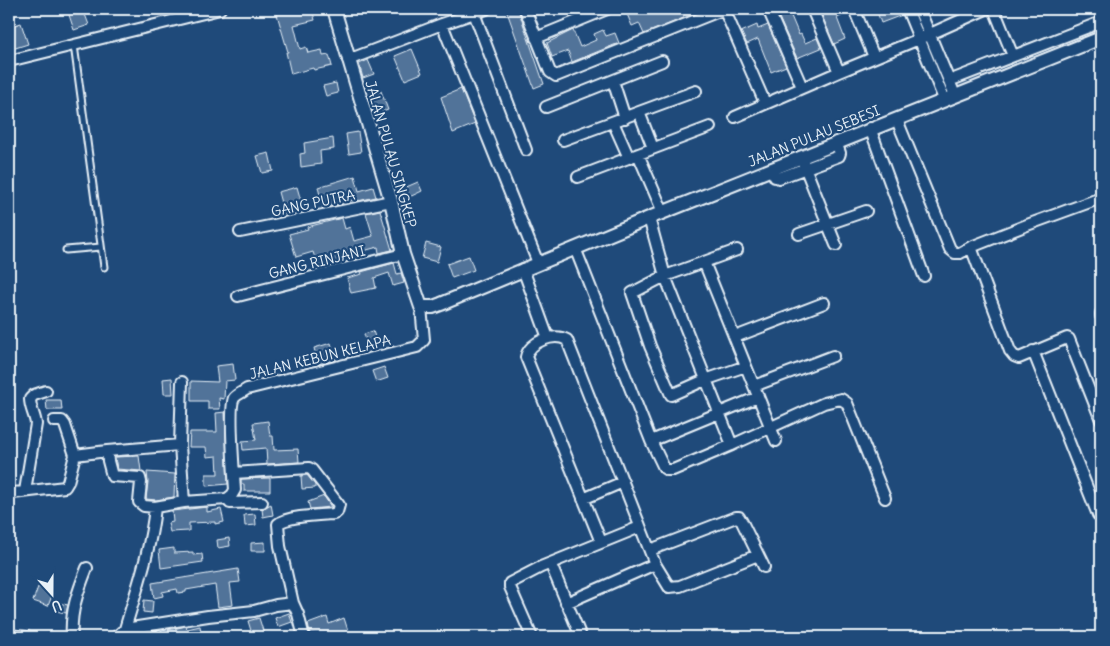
<svg xmlns="http://www.w3.org/2000/svg" width="1110" height="646" viewBox="0 0 1110 646" font-family="Delius,sans-serif">
  <style>
    .building { fill: #517399; stroke: #e8f1f8 }
    .lines { fill: none; stroke-linecap: round; stroke-linejoin: round }
    .service-casing { stroke: #e8f1f8; stroke-width: 9 }
    .minor-casing { stroke: #e8f1f8; stroke-width: 14 }
    .tertiary-casing { stroke: #e8f1f8; stroke-width: 16 }
    .service { stroke: #1f4a7a; stroke-width: 5 }
    .minor { stroke: #1f4a7a; stroke-width: 10 }
    .tertiary { stroke: #1f4a7a; stroke-width: 12 }
    .labels { text-anchor: middle; stroke-width: 4.5; stroke-linejoin: round; paint-order: stroke }
    .street-label { font-size: 14px; fill: #e8f1f8; stroke: #1f4a7a }
  </style>
  <rect width="100%" height="100%" fill="#1f4a7a"/>
  <filter id="ink" filterUnits="userSpaceOnUse"><feTurbulence type="fractalNoise" baseFrequency=".02" numOctaves="2"/><feDisplacementMap in="SourceGraphic" scale="10" xChannelSelector="R" yChannelSelector="G"/><feConvolveMatrix kernelMatrix="1 2 1 2 8 2 1 2 1" color-interpolation-filters="sRGB"/></filter>
  <g filter="url(#ink)">
    <path class="building" d="M67,9H83L89,25L74,30Z
      M163,9H187V10L166,15Z
      M284,9H289L290,12L301,9H312L315,20L294,25L300,49L306,47L308,53L322,50L323,56L329,55L332,66L314,70L313,68L291,74L286,52H288L276,11Z
      M506,9H518L544,84L534,88Z
      M636,9H706L644,34L639,23L632,26L627,14L637,11Z
      M775,9H805L791,16L799,35L801,34L805,43L817,38L821,48L797,58Z
      M819,9H847L848,13L837,18L845,39L834,44Z
      M876,9H900L902,15L881,23Z
      M21,23L28,44L9,50V27Z
      M757,25L758,29L768,25L786,66L771,72L758,39L747,44L741,32Z
      M573,30L580,47L596,40L594,34L603,30L606,36L615,33L619,43L572,62L568,51L552,57L547,43Z
      M412,49L422,73L405,80L395,56Z
      M368,60L374,74L363,78L359,64Z
      M336,83L338,93L326,96L323,86Z
      M461,89L475,124L453,133L441,97Z
      M381,91L388,110L374,115L368,95Z
      M358,132L361,152L349,154L346,134Z
      M333,138L334,149L320,151L321,164L301,167L300,154L305,153L304,143Z
      M269,153L273,171L262,173L257,156Z
      M355,176L359,191L373,187L376,197L358,201V199L323,208L318,187Z
      M418,182L422,191L401,201L397,191Z
      M297,187L303,208L284,214L278,192Z
      M380,210L392,250L379,253L378,247L337,258L339,263L318,268L313,252L296,257L289,234L308,229L307,227L342,218L345,229L350,227L354,241L373,236L366,213Z
      M426,243L441,247L437,262L422,258Z
      M469,256L474,270L452,278L447,264Z
      M394,263L397,274L401,273L404,283L393,286L389,273L374,278L376,288L351,293L347,278L362,274L361,272Z
      M373,331L377,343L368,347L364,334Z
      M331,343L336,360L318,364L314,348Z
      M233,364L235,380L225,381L224,399L219,398L220,409H208V401H191V381L218,382L216,366Z
      M384,367L388,378L376,382L372,371Z
      M172,378L173,394H164L163,379Z
      M46,400H61L62,410H47Z
      M225,412L228,484L206,486V474H218L217,456L207,457L206,447H189L190,432H217L216,413Z
      M268,421L270,436H273L274,450L298,449L299,462L267,464L266,448L243,450L242,441L256,440L253,423Z
      M139,456L141,471L117,469L115,457Z
      M147,472L175,474L174,497L156,500L146,499L148,482Z
      M307,475L315,485V488L302,489L301,476Z
      M270,478V491H244V484H241V479Z
      M324,496L331,507L310,509L308,502Z
      M271,504L273,515L263,517L262,509Z
      M207,507V512L221,509L224,522L215,524V522L189,523V531L170,532L168,523L173,522L172,511Z
      M255,514L256,525L245,526L244,515Z
      M229,538L230,546L218,548L217,540Z
      M265,542V551H251V543Z
      M174,548V553L193,552V555L202,554L203,562L161,568L159,550Z
      M238,569L240,582L230,583L233,605L218,607L215,585L186,590V592L178,593L177,589L162,592L163,596L154,598L152,583Z
      M38,587L53,593L48,606L33,601Z
      M144,600L153,601L152,613L143,612Z
      M58,603L68,605L66,613L56,611Z
      M289,613L292,622L278,627L275,618Z
      M327,617L329,624L344,618L350,637H315L314,634H310L308,624Z
      M259,618L264,634L253,637L248,621Z
      M186,626L187,629L200,626L202,637H157L156,633Z"/>
    <g class="lines">
      <defs>
        <path id="service" d="M74,45L104,267
          M66,250L101,247"/>
        <path id="minor" d="M525,9L550,72L556,76L724,9
          M724,9L765,103
          M768,9L802,87
          M812,9L839,72
          M854,9L874,57
          M907,9L944,99
          M919,9L955,95
          M994,9L1013,56
          M474,13L526,150
          M442,24L538,263
          M536,38L607,9
          M348,60L442,24L486,9
          M9,61L220,9
          M613,81L625,118
          M949,81L1101,22
          M546,107L662,61
          M639,112L653,148
          M735,117L839,72L919,39L986,9
          M897,120L950,249L955,253H960L971,247L1027,225L1101,198
          M613,122L629,158
          M870,128L924,276
          M563,140L696,91
          M638,154L663,212
          M801,157L836,245
          M771,169L775,177L779,178L839,156L840,153L836,142
          M578,177L710,127
          M649,218L665,276L732,445
          M240,232L391,201
          M799,234L866,211
          M971,247L1010,351L1014,356L1019,358L1067,338L1069,339L1101,420
          M575,248L651,441L664,468L667,470H673L732,445L824,403L841,399L847,403L885,498
          M704,262L737,250
          M523,269L548,338
          M238,296L403,254
          M1101,313V316
          M735,337L824,303
          M1033,351L1098,515
          M746,366L705,380L671,395L650,346L632,293L665,276L704,262L776,441
          M182,382L180,445L184,502
          M754,386L833,356
          M54,421H62L65,425L75,455L107,451L108,461L112,476L140,478L141,482L139,502L144,506L155,507
          M651,441L758,397
          M107,451L180,445
          M234,473L309,468L312,470L339,505L337,512L334,514C320,515 287,516 278,524L280,546L293,603
          M25,491L36,424C35,415 30,408 30,399L34,395L46,391
          M9,495L13,493L65,487L68,482L75,455
          M227,499L230,503L262,502
          M583,499L623,482
          M601,542L526,357C529,342 554,332 567,340L655,564L669,587L680,586L758,555
          M650,550L736,517H739L742,522L764,567
          M551,565L581,637
          M566,603L655,564
          M125,629L208,616L254,611L276,605L293,603L298,614L304,637
          M9,635L27,637
          M72,637C70,612 78,591 87,568
          M116,637L125,629C137,588 151,549 155,507L184,502L227,499L232,495L235,490C234,476 229,406 234,398C237,394 243,392 247,389L417,347L424,340L421,307
          M532,637L510,587V583L541,567L640,527"/>
        <path id="tertiary" d="M334,9L391,201L403,254L421,307H433L441,304L649,218L1101,38"/>
      </defs>
      <use href="#service" class="service-casing"/>
      <use href="#minor" class="minor-casing"/>
      <use href="#tertiary" class="tertiary-casing"/>
      <use href="#service" class="service"/>
      <use href="#minor" class="minor"/>
      <use href="#tertiary" class="tertiary"/>
    </g>
  </g>
  <g class="labels">
    <g class="street-label">
      <text transform="translate(814 136) rotate(-22)" y="5">JALAN PULAU SEBESI</text>
      <text transform="translate(391 154) rotate(74)" y="5">JALAN PULAU SINGKEP</text>
      <text transform="translate(313 203) rotate(-12)" y="5">GANG PUTRA</text>
      <text transform="translate(317 262) rotate(-14)" y="5">GANG RINJANI</text>
      <text transform="translate(320 357) rotate(-14)" y="5">JALAN KEBUN KELAPA</text>
    </g>
  </g>
  <rect width="1110" height="646" fill="none" stroke="#1f4a7a" stroke-width="30"/>
  <rect x="15" y="15" width="1080" height="616" fill="none" stroke="#e8f1f8" stroke-width="2" filter="url(#ink)"/>
  <g transform="translate(52 594) rotate(159)" stroke="#1f4a7a" stroke-width="4" paint-order="stroke">
  <path d="M0-4L9 19L0 12L-9 19Z" fill="#e8f1f8"/>
  <text y="-8" font-size="14" font-weight="bold" text-anchor="middle" fill="#e8f1f8">U</text>
  </g>
</svg>
